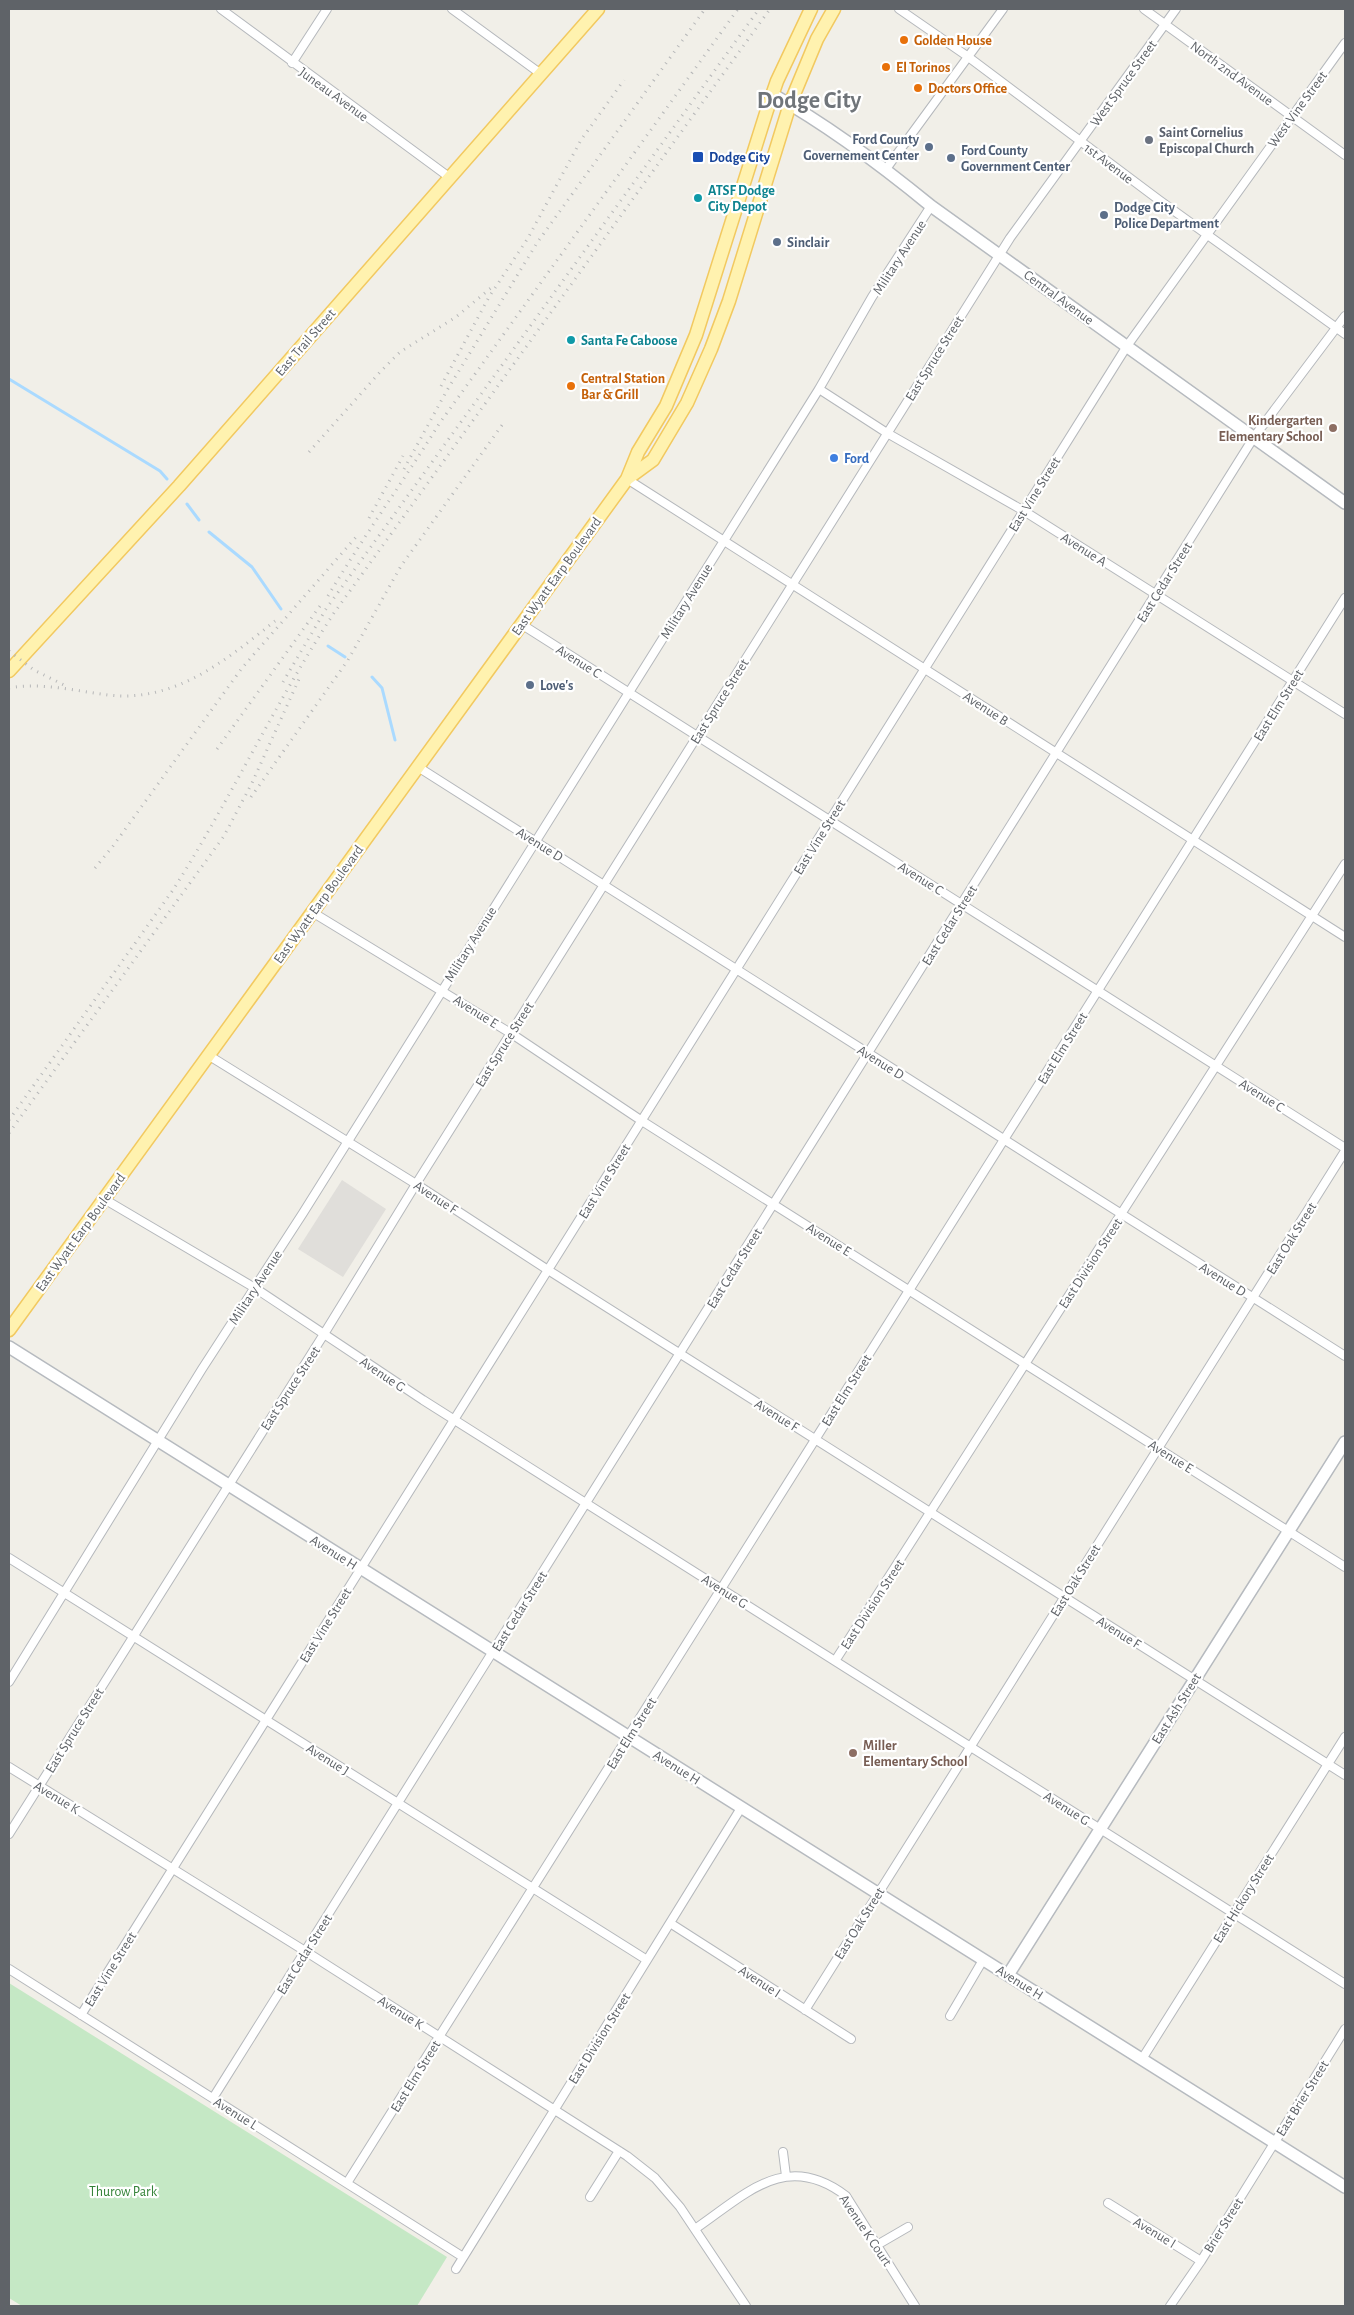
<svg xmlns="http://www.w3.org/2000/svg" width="1354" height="2315" viewBox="0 0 1354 2315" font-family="'Alegreya Sans',sans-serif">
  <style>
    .industrial { fill: #e0deda }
    .green { fill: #c5e8c5 }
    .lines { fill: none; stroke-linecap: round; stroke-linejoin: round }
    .stream { stroke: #aadaff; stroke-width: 3 }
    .street-casing { stroke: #b5b8bc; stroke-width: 10 }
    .secondary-casing { stroke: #b6babf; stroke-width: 14 }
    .primary-casing { stroke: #f2c960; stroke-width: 15 }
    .street { stroke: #fff; stroke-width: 8 }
    .secondary { stroke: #fff; stroke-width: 11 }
    .primary { stroke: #fff2af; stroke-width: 12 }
    .rail { stroke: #b6b7b8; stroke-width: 3; stroke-dasharray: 1 6; stroke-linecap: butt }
    .food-dot { fill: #e8710a; stroke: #fff; stroke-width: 2 }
    .worship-dot { fill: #6b7280; stroke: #fff; stroke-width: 2 }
    .service-dot { fill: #5c6f8a; stroke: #fff; stroke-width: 2 }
    .transit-dot { fill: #1a4fb4; stroke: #fff; stroke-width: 2 }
    .culture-dot { fill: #0f9aa8; stroke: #fff; stroke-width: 2 }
    .education-dot { fill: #8d6e63; stroke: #fff; stroke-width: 2 }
    .shop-dot { fill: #3f7fe0; stroke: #fff; stroke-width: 2 }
    .labels { text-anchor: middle; stroke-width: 4.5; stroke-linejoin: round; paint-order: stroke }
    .food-label { font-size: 14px; font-weight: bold; fill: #c56008; stroke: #fff; text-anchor: start }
    .street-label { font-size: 14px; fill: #5f6368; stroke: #fff }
    .worship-label { font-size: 14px; font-weight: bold; fill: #5b616d; stroke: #fff; text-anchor: start }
    .service-label { font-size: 14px; font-weight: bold; fill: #4e5e75; stroke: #fff; text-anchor: start }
    .transit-label { font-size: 14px; font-weight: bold; fill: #164399; stroke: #fff; text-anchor: start }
    .culture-label { font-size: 14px; font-weight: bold; fill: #0d838f; stroke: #fff; text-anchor: start }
    .education-label { font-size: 14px; font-weight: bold; fill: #785e54; stroke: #fff; text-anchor: end }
    .shop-label { font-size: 14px; font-weight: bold; fill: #366cbe; stroke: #fff; text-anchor: start }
    .park-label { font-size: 14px; fill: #348238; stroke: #fff }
    .town-label { font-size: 24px; font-weight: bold; fill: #70757a; stroke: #fff }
  </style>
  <rect width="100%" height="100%" fill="#f1efe8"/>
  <path class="industrial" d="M342,1180L386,1209L343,1277L298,1249Z"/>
  <path class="green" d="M9,1983L447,2257L417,2306H22L9,2298Z"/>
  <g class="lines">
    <path class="stream" d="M9,379L160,471L167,479
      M187,504L199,520
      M209,532L252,567L281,609
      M328,646L345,657
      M372,677L382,688L395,740"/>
    <defs>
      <path id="street" d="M221,9L449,177
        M452,9L541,74
        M899,9L967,56L1159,200L1345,334
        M1144,9L1345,155
        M292,63L327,9
        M886,169L1003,9
        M819,389L887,433L1024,511L1345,714
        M627,479L1345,937
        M521,624L1345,1148
        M418,767L1345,1356
        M312,912L512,1034L642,1121L1345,1567
        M208,1055L416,1184L548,1270L1345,1775
        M104,1199L255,1288L423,1400L1345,1984
        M9,1558L647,1960
        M835,1661L1345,864
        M9,1682L202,1369L303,1213L819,389L872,297L931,206
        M9,1767L305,1951L627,2156L655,2178L680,2207L746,2306
        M9,1834L324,1334L416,1184L1010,238L1176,9
        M670,1923L851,2039
        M9,1969L463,2257
        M805,2010L1345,1151
        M81,2015L1127,346L1345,43
        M950,2016L983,1960
        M1142,2059L1345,1737
        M213,2098L1254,437L1345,316
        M783,2152L786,2176
        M347,2183L1345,598
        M590,2197L619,2151
        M1108,2203L1201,2261
        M695,2229C746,2194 786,2150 846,2196L915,2306
        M877,2245L908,2227
        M456,2269L741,1808
        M1170,2306L1201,2261L1345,2029"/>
      <path id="secondary" d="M772,94C829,126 881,165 931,206L1345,503
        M9,1347L1345,2187
        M1008,1975L1345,1442"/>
      <path id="primary" d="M627,479L653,460L687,403L711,349L729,301L790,104L817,39L834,9
        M9,671L179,486L598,9
        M9,1330L627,479L638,452L666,406L696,335L767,110L777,81L811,9"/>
    </defs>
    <use href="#street" class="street-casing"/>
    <use href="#secondary" class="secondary-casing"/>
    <use href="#primary" class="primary-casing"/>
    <use href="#street" class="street"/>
    <use href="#secondary" class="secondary"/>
    <use href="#primary" class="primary"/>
    <path class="rail" d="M441,386L489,297L528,238L581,140L624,80
      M309,452L380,372L400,352L456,317L492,287
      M404,469L446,392L537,243L705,9
      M369,518L403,456
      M328,596C363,537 403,482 439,424L738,9
      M9,651L34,670L66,686
      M283,682L326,609L759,9
      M9,688C41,682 76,691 108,695C175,703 226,660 275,621
      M217,749L320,606
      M251,797L348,660L401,566L505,421
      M95,868L113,846L242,668L356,537
      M9,1120L173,890C230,800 275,703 334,613L770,9
      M9,1133L224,836L252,783L300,677"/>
  </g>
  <g class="food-dot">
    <circle cx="904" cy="40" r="5"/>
    <circle cx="886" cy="67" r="5"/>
    <circle cx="918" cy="88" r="5"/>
    <circle cx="571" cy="386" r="5"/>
  </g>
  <circle class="worship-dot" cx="1149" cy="140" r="5"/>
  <g class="service-dot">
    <circle cx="929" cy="147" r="5"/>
    <circle cx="951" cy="158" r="5"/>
    <circle cx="1104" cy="215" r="5"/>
    <circle cx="777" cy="242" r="5"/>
    <circle cx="530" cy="685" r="5"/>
  </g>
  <rect class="transit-dot" x="692" y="151" width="12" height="12" rx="2.5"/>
  <g class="culture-dot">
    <circle cx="698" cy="198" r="5"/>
    <circle cx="571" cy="340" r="5"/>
  </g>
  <g class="education-dot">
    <circle cx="1333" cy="428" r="5"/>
    <circle cx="853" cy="1753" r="5"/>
  </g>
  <circle class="shop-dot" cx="834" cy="458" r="5"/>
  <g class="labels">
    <g class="food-label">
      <text x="914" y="45">Golden House</text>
      <text x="896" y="72">El Torinos</text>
      <text x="928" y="93">Doctors Office</text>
      <text x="581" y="383">Central Station<tspan x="581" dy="16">Bar &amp; Grill</tspan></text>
    </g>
    <g class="street-label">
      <text transform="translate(1232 73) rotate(36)" y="5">North 2nd Avenue</text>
      <text transform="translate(1123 83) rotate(-54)" y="5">West Spruce Street</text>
      <text transform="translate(334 94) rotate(36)" y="5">Juneau Avenue</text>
      <text transform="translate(1297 109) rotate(-54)" y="5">West Vine Street</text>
      <text transform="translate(1109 163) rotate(37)" y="5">1st Avenue</text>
      <text transform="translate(899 257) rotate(-57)" y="5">Military Avenue</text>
      <text transform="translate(1059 297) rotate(36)" y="5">Central Avenue</text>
      <text transform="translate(305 342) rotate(-49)" y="5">East Trail Street</text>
      <text transform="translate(934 358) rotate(-58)" y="5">East Spruce Street</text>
      <text transform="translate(1034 494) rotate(-58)" y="5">East Vine Street</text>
      <text transform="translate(1084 549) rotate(32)" y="5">Avenue A</text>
      <text transform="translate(556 576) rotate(-54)" y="5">East Wyatt Earp Boulevard</text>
      <text transform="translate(1164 582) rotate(-58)" y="5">East Cedar Street</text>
      <text transform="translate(686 601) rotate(-58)" y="5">Military Avenue</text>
      <text transform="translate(579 661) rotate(32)" y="5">Avenue C</text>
      <text transform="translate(719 701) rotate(-58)" y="5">East Spruce Street</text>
      <text transform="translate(1278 705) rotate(-58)" y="5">East Elm Street</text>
      <text transform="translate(986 708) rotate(33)" y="5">Avenue B</text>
      <text transform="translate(819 837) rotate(-58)" y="5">East Vine Street</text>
      <text transform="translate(540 844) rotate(32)" y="5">Avenue D</text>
      <text transform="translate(921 878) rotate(32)" y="5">Avenue C</text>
      <text transform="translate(318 904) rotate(-54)" y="5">East Wyatt Earp Boulevard</text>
      <text transform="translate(949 925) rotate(-58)" y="5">East Cedar Street</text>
      <text transform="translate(470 944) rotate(-58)" y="5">Military Avenue</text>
      <text transform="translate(476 1011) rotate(32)" y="5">Avenue E</text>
      <text transform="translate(504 1044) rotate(-58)" y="5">East Spruce Street</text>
      <text transform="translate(1062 1048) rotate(-58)" y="5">East Elm Street</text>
      <text transform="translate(881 1062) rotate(32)" y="5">Avenue D</text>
      <text transform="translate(1262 1095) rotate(32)" y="5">Avenue C</text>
      <text transform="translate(604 1181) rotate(-58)" y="5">East Vine Street</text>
      <text transform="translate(436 1197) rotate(33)" y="5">Avenue F</text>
      <text transform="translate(80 1232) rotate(-54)" y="5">East Wyatt Earp Boulevard</text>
      <text transform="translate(1291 1238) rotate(-58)" y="5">East Oak Street</text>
      <text transform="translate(829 1239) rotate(32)" y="5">Avenue E</text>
      <text transform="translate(1090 1263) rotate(-57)" y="5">East Division Street</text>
      <text transform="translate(734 1268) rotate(-58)" y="5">East Cedar Street</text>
      <text transform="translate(1223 1279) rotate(32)" y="5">Avenue D</text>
      <text transform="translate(255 1287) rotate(-57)" y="5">Military Avenue</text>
      <text transform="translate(383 1374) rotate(34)" y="5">Avenue G</text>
      <text transform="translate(290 1388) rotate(-57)" y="5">East Spruce Street</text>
      <text transform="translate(846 1390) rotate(-58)" y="5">East Elm Street</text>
      <text transform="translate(777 1415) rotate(32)" y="5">Avenue F</text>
      <text transform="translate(1171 1456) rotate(32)" y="5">Avenue E</text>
      <text transform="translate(334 1552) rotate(32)" y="5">Avenue H</text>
      <text transform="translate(1075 1580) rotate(-58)" y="5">East Oak Street</text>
      <text transform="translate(725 1591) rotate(32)" y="5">Avenue G</text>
      <text transform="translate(872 1604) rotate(-57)" y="5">East Division Street</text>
      <text transform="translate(519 1611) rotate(-58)" y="5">East Cedar Street</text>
      <text transform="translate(325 1625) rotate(-58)" y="5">East Vine Street</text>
      <text transform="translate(1119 1632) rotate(32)" y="5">Avenue F</text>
      <text transform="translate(1176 1708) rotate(-58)" y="5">East Ash Street</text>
      <text transform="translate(74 1730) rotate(-58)" y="5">East Spruce Street</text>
      <text transform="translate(631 1733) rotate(-58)" y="5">East Elm Street</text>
      <text transform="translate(328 1759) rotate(32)" y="5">Avenue J</text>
      <text transform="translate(677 1767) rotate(32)" y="5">Avenue H</text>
      <text transform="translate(57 1797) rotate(31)" y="5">Avenue K</text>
      <text transform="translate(1067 1808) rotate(32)" y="5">Avenue G</text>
      <text transform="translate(1243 1898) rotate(-58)" y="5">East Hickory Street</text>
      <text transform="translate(859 1923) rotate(-58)" y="5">East Oak Street</text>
      <text transform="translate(304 1954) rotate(-58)" y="5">East Cedar Street</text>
      <text transform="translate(110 1969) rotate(-58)" y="5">East Vine Street</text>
      <text transform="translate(760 1981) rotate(33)" y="5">Avenue I</text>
      <text transform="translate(1020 1982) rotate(32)" y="5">Avenue H</text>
      <text transform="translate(401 2012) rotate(32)" y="5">Avenue K</text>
      <text transform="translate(599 2038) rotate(-58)" y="5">East Division Street</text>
      <text transform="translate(415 2076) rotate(-58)" y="5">East Elm Street</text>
      <text transform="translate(1302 2098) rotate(-58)" y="5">East Brier Street</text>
      <text transform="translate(236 2113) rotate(32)" y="5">Avenue L</text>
      <text transform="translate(1223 2225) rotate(-58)" y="5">Brier Street</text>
      <text transform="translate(866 2230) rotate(56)" y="5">Avenue K Court</text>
      <text transform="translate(1155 2232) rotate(31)" y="5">Avenue I</text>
    </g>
    <g class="worship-label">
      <text x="1159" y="137">Saint Cornelius<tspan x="1159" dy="16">Episcopal Church</tspan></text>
    </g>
    <g class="service-label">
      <text x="919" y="144" text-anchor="end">Ford County<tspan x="919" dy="16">Governement Center</tspan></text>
      <text x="961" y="155">Ford County<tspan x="961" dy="16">Government Center</tspan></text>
      <text x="1114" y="212">Dodge City<tspan x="1114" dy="16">Police Department</tspan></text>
      <text x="787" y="247">Sinclair</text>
      <text x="540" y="690">Love's</text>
    </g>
    <g class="transit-label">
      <text x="709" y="162">Dodge City</text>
    </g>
    <g class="culture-label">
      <text x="708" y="195">ATSF Dodge<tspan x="708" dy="16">City Depot</tspan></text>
      <text x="581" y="345">Santa Fe Caboose</text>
    </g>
    <g class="education-label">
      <text x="1323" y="425">Kindergarten<tspan x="1323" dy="16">Elementary School</tspan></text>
      <text x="863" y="1750" text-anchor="start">Miller<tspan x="863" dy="16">Elementary School</tspan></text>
    </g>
    <g class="shop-label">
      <text x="844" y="463">Ford</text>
    </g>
    <g class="park-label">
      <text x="123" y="2196">Thurow Park</text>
    </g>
    <g class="town-label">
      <text x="809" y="108">Dodge City</text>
    </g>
  </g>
  <rect width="1354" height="2315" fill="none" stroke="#5f6368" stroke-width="20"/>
</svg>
